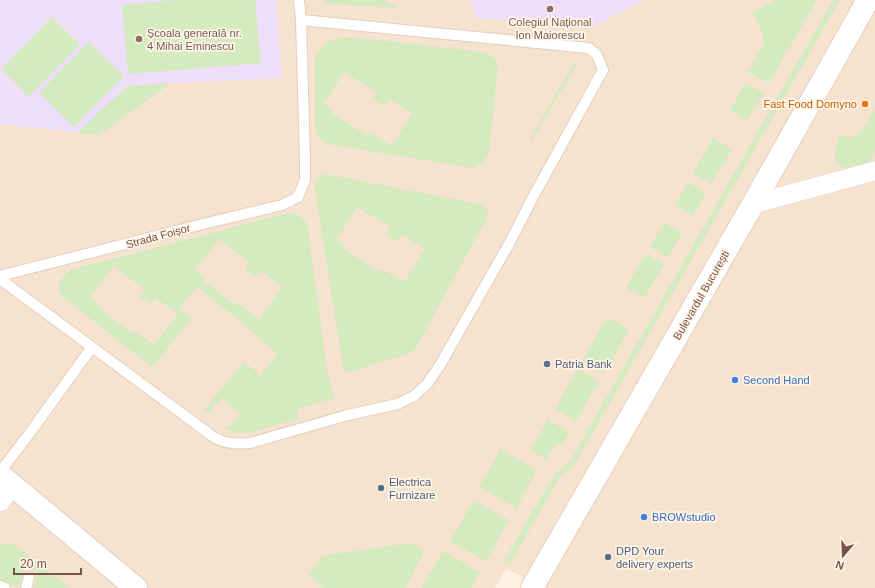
<svg xmlns="http://www.w3.org/2000/svg" width="875" height="588" viewBox="0 0 875 588" font-family="Helvetica,sans-serif">
  <style>
    .residential { fill: #f5e2cf }
    .education { fill: #eedef9 }
    .green { fill: #d3ebbf; fill-rule: evenodd }
    .lines { fill: none; stroke-linecap: round; stroke-linejoin: round }
    .service-casing { stroke: #e4cebf; stroke-width: 12 }
    .minor-casing { stroke: #e4cebf; stroke-width: 20 }
    .tertiary-casing { stroke: #e4cebf; stroke-width: 24 }
    .secondary-casing { stroke: #e9cfbc; stroke-width: 24 }
    .service { stroke: #fff; stroke-width: 10 }
    .minor { stroke: #fff; stroke-width: 19 }
    .tertiary { stroke: #fff; stroke-width: 22 }
    .secondary { stroke: #fff; stroke-width: 22 }
    .education-dot { fill: #8d6e63; stroke: #fff5e8; stroke-width: 1.5 }
    .food-dot { fill: #e8710a; stroke: #fff5e8; stroke-width: 1.5 }
    .service-dot { fill: #5c6f8a; stroke: #fff5e8; stroke-width: 1.5 }
    .shop-dot { fill: #3f7fe0; stroke: #fff5e8; stroke-width: 1.5 }
    .labels { text-anchor: middle; stroke-width: 3.5; stroke-linejoin: round; paint-order: stroke }
    .education-label { font-size: 11px; fill: #785e54; stroke: #fff5e8 }
    .food-label { font-size: 11px; fill: #c56008; stroke: #fff5e8; text-anchor: end }
    .street-label { font-size: 11px; fill: #765547; stroke: #fff5e8 }
    .service-label { font-size: 11px; fill: #4e5e75; stroke: #fff5e8; text-anchor: start }
    .shop-label { font-size: 11px; fill: #366cbe; stroke: #fff5e8; text-anchor: start }
  </style>
  <rect width="100%" height="100%" fill="#fdf1e1"/>
  <path class="residential" d="M0,0H875V588H543L506,568L495,588H0Z"/>
  <path class="education" d="M0,0H276L282,78L171,83L99,135L0,124Z
    M470,0H644L597,25L476,18Z"/>
  <path class="green" d="M175,0H255L261,63L128,74L122,5Z
    M322,0H384L398,8L329,4Z
    M776,0H817L769,83L747,72L764,44L762,32L753,13Z
    M833,0H840L574,466L561,475L510,564L504,561L556,472L569,463Z
    M52,17L80,45L29,97L1,69Z
    M349,37L484,52C491,55 495,58 498,65L489,151C486,160 481,165 472,168L327,144L318,137L315,127V55C327,40 331,39 349,37ZM344,72L377,92L373,99L384,106L389,99L412,113L392,146L370,133L368,136L332,114L333,110L324,104Z
    M89,42L124,76L74,127L39,93Z
    M575,61L578,63L532,140L530,139Z
    M171,83L99,135L77,133L127,86Z
    M745,83L764,93L747,121L730,111Z
    M875,109V152L868,165C862,166 855,168 848,168C828,166 835,146 841,134L848,138L860,134Z
    M713,138L732,149L711,184L693,174Z
    M324,174L479,204L488,209L486,219L421,339L414,350L406,355L344,373L315,188L317,179ZM357,207L390,227L386,235L397,242L402,234L425,249L404,282L382,269L380,272L375,269L344,249L346,246L336,240Z
    M688,182L706,193L693,215L675,205Z
    M285,214H297L307,223L328,377L334,398L297,409L299,419L255,431L245,433H235L227,429L240,414L222,398L209,413L204,410L244,362L261,375L278,354L224,308L197,287L179,308L192,319L152,367L63,297C62,295 60,293 59,291C56,282 65,275 70,270ZM219,239L250,263L245,269L255,277L261,271L283,287L259,319L238,303L236,306L202,280L205,277L195,270ZM114,266L145,290L140,297L150,304L156,298L178,314L154,345L134,330L131,333L127,330L98,307L100,304L90,297Z
    M664,223L682,233L668,258L650,247Z
    M646,254L664,264L644,298L626,288Z
    M607,317L629,329L604,374L582,361Z
    M577,369L599,381L576,421L555,409Z
    M548,420L569,432L564,442L554,447L546,459L530,450Z
    M501,449L537,470L516,508L479,487Z
    M474,500L509,520L486,561L450,541Z
    M12,543L70,588H34L38,572L25,568L19,587L0,581V545Z
    M410,543L424,550L406,588H324L309,575L322,556Z
    M443,551L480,572L471,588H422Z"/>
  <g class="lines">
    <defs>
      <path id="service" d="M0,276L203,224L282,205L298,197L305,180V159L301,20L299,0
        M0,279L215,438C228,444 236,444 250,443L348,415L397,404L414,396L427,384L440,365L510,242L533,197L603,70L597,55L589,48L301,20
        M0,472L32,430L92,347
        M0,586L5,588
        M26,588L29,577"/>
      <path id="minor" d="M753,204L875,171
        M0,502L12,486"/>
      <path id="tertiary" d="M0,475L136,588"/>
      <path id="secondary" d="M532,588L753,204L868,0"/>
    </defs>
    <use href="#service" class="service-casing"/>
    <use href="#minor" class="minor-casing"/>
    <use href="#tertiary" class="tertiary-casing"/>
    <use href="#secondary" class="secondary-casing"/>
    <use href="#service" class="service"/>
    <use href="#minor" class="minor"/>
    <use href="#tertiary" class="tertiary"/>
    <use href="#secondary" class="secondary"/>
  </g>
  <g class="education-dot">
    <circle cx="550" cy="9" r="4"/>
    <circle cx="139" cy="39" r="4"/>
  </g>
  <circle class="food-dot" cx="865" cy="104" r="4"/>
  <g class="service-dot">
    <circle cx="547" cy="364" r="4"/>
    <circle cx="381" cy="488" r="4"/>
    <circle cx="608" cy="557" r="4"/>
  </g>
  <g class="shop-dot">
    <circle cx="735" cy="380" r="4"/>
    <circle cx="644" cy="517" r="4"/>
  </g>
  <g class="labels">
    <g class="education-label">
      <text x="550" y="26">Colegiul Național<tspan x="550" dy="13">Ion Maiorescu</tspan></text>
      <text x="147" y="37" text-anchor="start">Școala generală nr.<tspan x="147" dy="13">4 Mihai Eminescu</tspan></text>
    </g>
    <g class="food-label">
      <text x="857" y="108">Fast Food Domyno</text>
    </g>
    <g class="street-label">
      <text transform="translate(158 236) rotate(-15)" y="4">Strada Foișor</text>
      <text transform="translate(701 295) rotate(-60)" y="4">Bulevardul București</text>
    </g>
    <g class="service-label">
      <text x="555" y="368">Patria Bank</text>
      <text x="389" y="486">Electrica<tspan x="389" dy="13">Furnizare</tspan></text>
      <text x="616" y="555">DPD Your<tspan x="616" dy="13">delivery experts</tspan></text>
    </g>
    <g class="shop-label">
      <text x="743" y="384">Second Hand</text>
      <text x="652" y="521">BROWstudio</text>
    </g>
  </g>
  <g transform="translate(843 556) rotate(199)" stroke="#fff5e8" stroke-width="3" paint-order="stroke">
  <path d="M0-3L7 15L0 10L-7 15Z" fill="#765547"/>
  <text y="-6" font-size="11" font-weight="bold" text-anchor="middle" fill="#765547">N</text>
  </g>
  <path d="M14 568v6h67v-6" fill="none" stroke="#765547" stroke-width="2"/>
  <text x="20" y="568" font-size="12" fill="#765547" stroke="#fff5e8" stroke-width="3" paint-order="stroke">20 m</text>
</svg>
